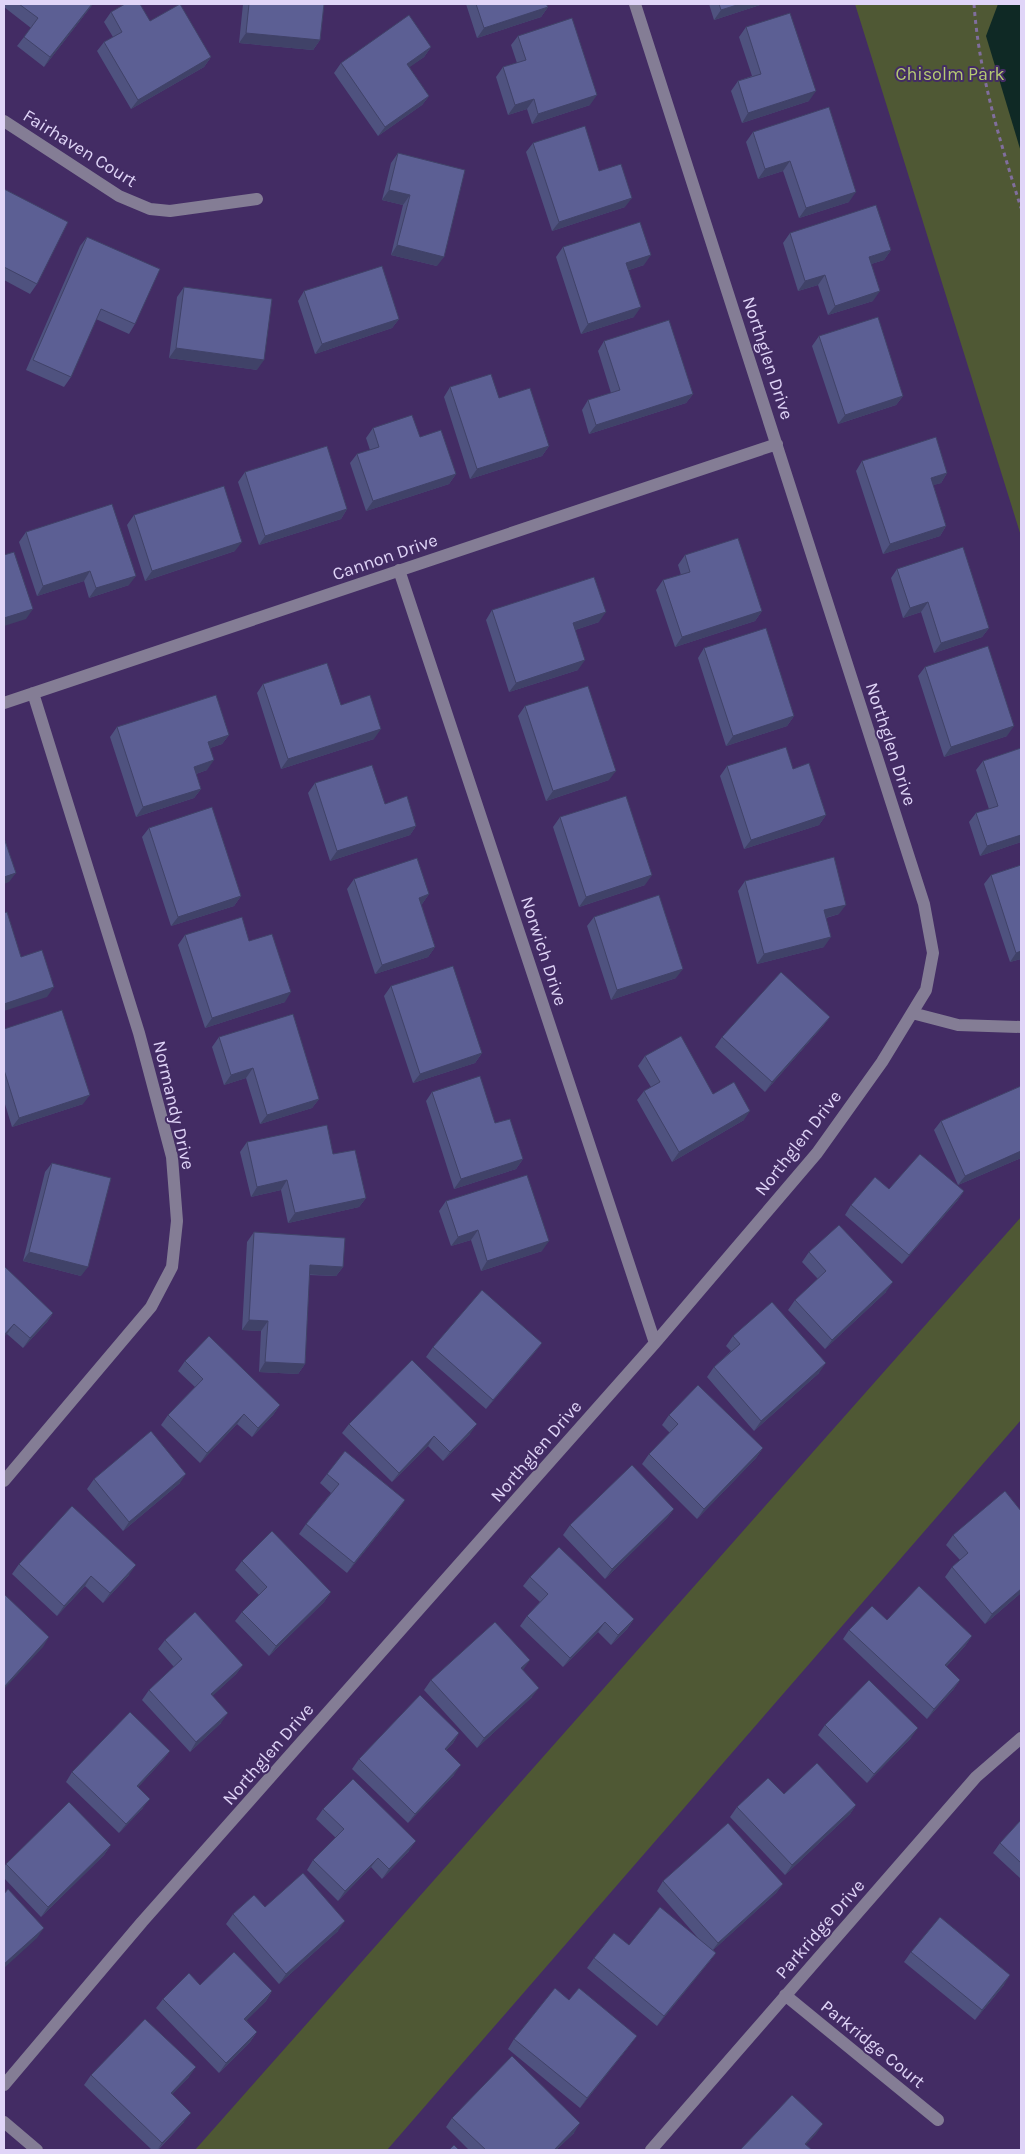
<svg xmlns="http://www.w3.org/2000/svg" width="1025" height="2154" viewBox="0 0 1025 2154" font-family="Karla,sans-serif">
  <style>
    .green { fill: #4f5834 }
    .water { fill: #0f2925 }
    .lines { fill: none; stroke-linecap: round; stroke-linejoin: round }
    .path { stroke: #806e9d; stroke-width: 3; stroke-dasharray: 4 4; stroke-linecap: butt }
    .minor { stroke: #847d95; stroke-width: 12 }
    .wall { fill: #4f527f }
    .shaded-wall { fill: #404268 }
    .building { fill: #5c5f94; stroke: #404268 }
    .labels { text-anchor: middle; stroke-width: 4; stroke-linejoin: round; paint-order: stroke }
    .park-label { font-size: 18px; fill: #b5c973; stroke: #432c64 }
    .street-label { font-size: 18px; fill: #e0d5f8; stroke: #432c64 }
  </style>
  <rect width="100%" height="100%" fill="#432c64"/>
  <path class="green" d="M855,4H1021V536Z
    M1021,1217V1420L387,2150H195Z"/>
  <path class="water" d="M998,4H1021V152L986,36Z"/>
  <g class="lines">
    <path class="path" d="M974,4C979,75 1000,141 1021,208"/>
    <path class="minor" d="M4,121L119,196L150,209L170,211L257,199
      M399,570L655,1343
      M4,703L777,444
      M912,1013L958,1025L1021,1027
      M4,1481L151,1307L172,1267L177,1221L172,1157L139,1033L33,693
      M785,1995L938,2120
      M4,2085L142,1922L655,1343L817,1153L882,1062L926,990L933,953L924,904L635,4
      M4,2122L37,2150
      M651,2150L976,1777L1021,1738"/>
  </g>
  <path class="wall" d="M4,4H93L44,67L17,46L31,28L4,7Z
    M243,4H324L320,40L313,50L239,43Z
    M466,4H546L548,7L541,17L477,38Z
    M709,4H763L714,20Z
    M111,12L150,21L211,57L204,67L131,109L97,51L104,42L113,37L104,22Z
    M746,27L809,101L742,123L731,91L738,81L752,76L739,37Z
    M518,36L590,105L532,124L527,109L508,115L496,77L503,67L517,63L511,45Z
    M431,47L424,57L409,67L429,96L422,105L378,136L334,73L341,63Z
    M753,132L849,202L799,218L783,171L758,179L746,142Z
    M533,143L599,171L625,207L552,231L526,152Z
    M398,153L437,266L391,255L403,205L382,200L391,163Z
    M4,189L37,284L30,294L4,280Z
    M790,233L891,250L884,260L871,264L873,301L828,315L818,285L798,291L783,243Z
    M87,237L135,324L129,334L96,319L71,377L64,387L26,370L80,246Z
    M563,247L644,265L629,270L634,317L581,334L556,257Z
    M184,287L257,370L169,358L177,297Z
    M304,291L399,319L392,328L315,354L298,301Z
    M819,336L903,396L896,405L838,424L812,346Z
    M604,341L693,394L686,403L589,434L582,410L588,400L611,393L598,351Z
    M450,387L499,398L549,446L542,456L470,479L444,397Z
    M373,428L420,437L456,474L449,484L366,511L350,463L357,454L370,450L366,438Z
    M862,461L947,473L941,483L933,485L946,526L940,536L883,554L856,471Z
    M245,472L347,509L341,519L259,545L238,482Z
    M134,515L235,551L145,581L127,525Z
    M26,532L129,585L89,598L84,581L37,596L19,542Z
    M685,555L762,611L755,621L675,647L656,590L663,580L681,575L678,565Z
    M897,569L989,628L982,637L934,653L921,612L903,618L891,578Z
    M492,610L599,622L575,630L578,670L509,692L486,620Z
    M704,648L794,716L787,726L726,746L698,658Z
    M925,667L1007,736L944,757L918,676Z
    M263,684L341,705L374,739L281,769L257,693Z
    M525,706L609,780L546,801L518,716Z
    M117,727L229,735L222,744L210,748L207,770L196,774L201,789L194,798L136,817L110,737Z
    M1021,748V842L980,856L969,822L976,813L989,809L976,770L983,761Z
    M727,766L793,769L826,815L819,825L744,849L720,776Z
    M315,783L385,804L416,826L410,835L330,861L308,793Z
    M560,817L645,885L579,907L553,827Z
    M149,828L241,896L234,906L171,926L142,837Z
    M1021,865V959L1010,962L984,884L991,875Z
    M354,879L429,894L422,904H421L435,947L428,957L375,974L347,889Z
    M745,881L839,914L826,918L824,947L757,964L738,891Z
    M594,917L676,978L611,1000L587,926Z
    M185,935L249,941L285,1002L205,1028L178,945Z
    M391,986L482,1053L475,1063L413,1083L384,996Z
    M830,1017L823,1026L765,1092L715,1047L722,1037Z
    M4,1029L83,1104L12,1127L4,1101Z
    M219,1037L319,1099L312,1108L260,1124L246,1078L224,1085L212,1047Z
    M645,1056L713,1094L744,1120L672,1162L637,1100L644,1091L651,1087L638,1066Z
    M1021,1086V1158L958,1185L934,1130L941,1121Z
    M432,1092L495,1123L523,1159L516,1169L454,1189L426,1101Z
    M247,1142L333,1154L366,1198L359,1207L288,1223L281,1190L251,1197L240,1152Z
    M52,1163L81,1276L23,1261L45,1172Z
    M889,1189L964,1191L957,1201L902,1264L845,1215L851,1205Z
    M446,1201L542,1251L481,1271L471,1240L451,1246L439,1211Z
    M254,1232L343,1267L336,1276L309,1275L305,1364L298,1374L259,1372L261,1331L242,1330L247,1242Z
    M809,1252L886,1292L825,1349L788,1310L795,1300L818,1279L802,1262Z
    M4,1266L53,1313L47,1322L23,1348L7,1334Z
    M733,1336L819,1373L754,1431L707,1377L714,1367L731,1351L726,1346Z
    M542,1343L535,1352L486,1409L426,1357L433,1347Z
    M185,1361L280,1405L273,1415L252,1437L237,1424L200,1463L161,1425L168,1415L195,1387L178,1371Z
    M669,1415L763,1448L756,1458L697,1519L642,1464L649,1454L670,1433L662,1425Z
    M349,1424L470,1434L443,1461L428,1446L392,1482L342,1433Z
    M327,1474L405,1500L398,1510L347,1573L299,1534L306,1524L331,1493L320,1483Z
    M94,1479L180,1483L123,1531L87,1489Z
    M674,1509L667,1518L605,1579L563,1535L570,1525Z
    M1021,1511V1593L985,1624L945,1577L952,1567L960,1560L946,1545L953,1535Z
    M242,1561L331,1592L324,1602L269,1656L235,1621L242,1612L259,1595L235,1570Z
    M19,1564L129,1575L103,1603L85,1586L57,1616L12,1574Z
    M530,1577L634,1619L627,1629L611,1645L598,1632L563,1667L520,1626L527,1616L540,1602L523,1586Z
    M887,1620L972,1636L965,1646L946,1667L960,1680L953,1690L927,1719L843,1639L849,1630Z
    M165,1640L243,1665L236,1674L212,1696L221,1723L190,1752L142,1700L149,1690L174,1667L158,1649Z
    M431,1680L532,1697L477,1748L424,1690Z
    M825,1725L911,1738L867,1783L818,1735Z
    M459,1733L453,1743L446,1750L454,1775L408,1823L352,1769L359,1759Z
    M170,1751L163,1760L138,1787L143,1808L119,1833L66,1782L72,1772Z
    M784,1794L856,1805L850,1814L785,1875L730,1817L737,1807Z
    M323,1809L409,1851L382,1879L371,1867L338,1901L307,1870L313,1860L336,1838L316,1819Z
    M1021,1820V1879L993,1853L1000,1843Z
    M111,1845L104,1855L41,1917L4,1878V1867L6,1864Z
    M663,1881L783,1884L776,1893L713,1950L716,1953L709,1962L657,2026L587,1968L594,1958L629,1945L698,1938L657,1891Z
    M265,1907L338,1931L279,1984L226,1924L233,1914Z
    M911,1952L1004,1985L975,2020L904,1962Z
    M200,1985L272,1991L266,2001L246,2020L257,2032L250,2042L219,2073L156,2008L163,1999Z
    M569,2000L630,2045L580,2108L508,2049L514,2039Z
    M91,2075L189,2077L172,2094L184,2122L158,2150H152L84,2085Z
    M452,2118L574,2133L556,2150H469L446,2127Z"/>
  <path class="shaded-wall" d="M92,4H93L44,67L50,57Z
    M740,4H763L714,20L721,10Z
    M548,7L541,17L477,38L484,28Z
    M246,33L320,40L313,50L239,43Z
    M431,47L424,57L400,74L407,64Z
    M211,57L204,67L131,109L138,100Z
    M816,91L809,101L742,123L748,113Z
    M597,95L590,105L532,124L538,114Z
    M429,96L422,105L378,136L385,127Z
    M534,99L527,109L508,115L515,105Z
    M790,161L783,171L758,179L765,169Z
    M389,190L410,195L403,205L382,200Z
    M856,192L849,202L799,218L806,208Z
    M632,198L625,207L552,231L559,222Z
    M397,245L444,257L437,266L391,255Z
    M891,250L884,260L862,267L869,257Z
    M651,255L644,265L620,273L626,263Z
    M825,275L818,285L798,291L805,281Z
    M880,291L873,301L828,315L835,306Z
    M641,307L634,317L581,334L588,324Z
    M399,319L392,328L315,354L322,344Z
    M176,348L264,360L257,370L169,358Z
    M693,394L686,403L589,434L596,425Z
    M903,396L896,405L838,424L845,415Z
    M549,446L542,456L470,479L477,469Z
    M947,473L941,483L924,488L931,478Z
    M456,474L449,484L366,511L373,501Z
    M347,509L341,519L259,545L265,536Z
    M946,526L940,536L883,554L890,544Z
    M242,542L235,551L145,581L152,571Z
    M90,571L84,581L37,596L43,586Z
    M136,576L129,585L89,598L96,588Z
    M928,602L921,612L903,618L910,608Z
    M33,609L26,619L4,626V618Z
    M762,611L755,621L675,647L682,637Z
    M606,612L599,622L566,633L573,623Z
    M989,628L982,637L934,653L941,643Z
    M585,660L578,670L509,692L516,683Z
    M794,716L787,726L726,746L733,736Z
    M1014,726L1007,736L944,757L951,747Z
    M381,729L374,739L281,769L288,759Z
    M229,735L222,744L201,751L208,742Z
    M214,760L207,770L187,777L194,767Z
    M616,771L609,780L546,801L553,791Z
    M201,789L194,798L136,817L143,807Z
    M826,815L819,825L744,849L751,840Z
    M416,826L410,835L330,861L337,851Z
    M1021,835V842L980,856L987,846Z
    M16,873L9,882L4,884V877Z
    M652,875L645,885L579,907L586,897Z
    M429,894L422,904L412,907L419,898Z
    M241,896L234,906L171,926L178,917Z
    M846,905L839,914L817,920L824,910Z
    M831,937L824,947L757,964L764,954Z
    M435,947L428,957L375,974L382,965Z
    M1021,951V959L1010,962L1016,953Z
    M683,969L676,978L611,1000L617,990Z
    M54,987L47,997L4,1011V1004Z
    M291,992L285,1002L205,1028L212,1018Z
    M830,1017L823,1026L765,1092L772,1082Z
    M482,1053L475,1063L413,1083L420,1074Z
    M253,1068L246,1078L224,1085L231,1075Z
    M90,1095L83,1104L12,1127L19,1118Z
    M319,1099L312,1108L260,1124L267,1115Z
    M750,1111L744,1120L672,1162L679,1152Z
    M1021,1151V1158L958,1185L965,1176Z
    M523,1159L516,1169L454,1189L461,1179Z
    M287,1180L281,1190L251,1197L257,1187Z
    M964,1191L957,1201L902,1264L909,1255Z
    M366,1198L359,1207L288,1223L295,1213Z
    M478,1230L471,1240L451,1246L458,1237Z
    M549,1241L542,1251L481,1271L487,1261Z
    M29,1252L88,1267L81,1276L23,1261Z
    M310,1265L343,1267L336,1276L303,1274Z
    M893,1282L886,1292L825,1349L832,1340Z
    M53,1313L47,1322L23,1348L30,1338Z
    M249,1320L268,1321L261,1331L242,1330Z
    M14,1324L7,1334L4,1337V1335Z
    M542,1343L535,1352L486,1409L493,1400Z
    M265,1362L305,1364L298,1374L259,1372Z
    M826,1363L819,1373L754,1431L761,1421Z
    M280,1405L273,1415L252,1437L258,1428Z
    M244,1414L237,1424L200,1463L207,1453Z
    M477,1424L470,1434L443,1461L450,1452Z
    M434,1436L428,1446L392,1482L399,1473Z
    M763,1448L756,1458L697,1519L704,1509Z
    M186,1474L180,1483L123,1531L129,1522Z
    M405,1500L398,1510L347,1573L354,1563Z
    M674,1509L667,1518L605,1579L612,1569Z
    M136,1565L129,1575L103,1603L110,1593Z
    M91,1576L85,1586L57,1616L64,1606Z
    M1021,1589V1593L985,1624L992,1614Z
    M331,1592L324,1602L269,1656L276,1646Z
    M634,1619L627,1629L611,1645L618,1635Z
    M605,1622L598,1632L563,1667L570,1658Z
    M972,1636L965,1646L938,1675L945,1665Z
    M49,1637L43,1647L4,1689V1687Z
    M530,1660L523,1670L521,1668Z
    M243,1665L236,1674L204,1704L211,1694Z
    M960,1680L953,1690L927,1719L934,1709Z
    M539,1688L532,1697L477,1748L484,1738Z
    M228,1713L221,1723L190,1752L196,1742Z
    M918,1728L911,1738L867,1783L874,1774Z
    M459,1733L453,1743L438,1758L445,1749Z
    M170,1751L163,1760L130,1796L137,1786Z
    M461,1765L454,1775L408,1823L415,1814Z
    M150,1799L143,1808L119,1833L126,1824Z
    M856,1805L850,1814L785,1875L792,1865Z
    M416,1841L409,1851L382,1879L389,1869Z
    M111,1845L104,1855L41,1917L48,1907Z
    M378,1858L371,1867L338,1901L345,1891Z
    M783,1884L776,1893L711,1952L718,1943Z
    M345,1921L338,1931L279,1984L286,1974Z
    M44,1928L37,1938L4,1968V1964Z
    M716,1953L709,1962L657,2026L664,2016Z
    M1010,1975L1004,1985L975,2020L982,2010Z
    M272,1991L266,2001L238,2029L244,2019Z
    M257,2032L250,2042L219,2073L226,2063Z
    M637,2036L630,2045L580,2108L587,2098Z
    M196,2067L189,2077L164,2103L171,2093Z
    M191,2113L184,2122L157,2150L162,2143Z
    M580,2123L574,2133L556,2150H554Z
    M823,2124L816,2134L801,2150L805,2144Z"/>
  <path class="building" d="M19,4H92L50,57L24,37L38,18Z
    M125,4H140L150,21L180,4L211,57L138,100L104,42L122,32L111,12Z
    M249,4H324L320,40L246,33Z
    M476,4H546L548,7L484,28Z
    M719,4H740L721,10Z
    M790,13L816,91L748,113L738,81L761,74L746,27Z
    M409,15L431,47L407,64L429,96L385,127L341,63Z
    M572,18L597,95L538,114L534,99L515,105L503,67L526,60L518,36Z
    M829,107L856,192L806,208L790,161L765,169L753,132Z
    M585,126L599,171L621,164L632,198L559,222L533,143Z
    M398,153L465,170L444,257L397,245L410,195L389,190Z
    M4,189L68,222L37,284L4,267Z
    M876,205L891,250L869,257L880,291L835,306L825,275L805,281L790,233Z
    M640,222L651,255L626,263L641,307L588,324L563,247Z
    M87,237L160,269L135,324L101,309L71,377L33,360Z
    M382,266L399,319L322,344L304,291Z
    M184,287L272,299L264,360L176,348Z
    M878,317L903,396L845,415L819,336Z
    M669,320L693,394L596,425L588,400L620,390L604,341Z
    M491,374L499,398L530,388L549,446L477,469L450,387Z
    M412,415L420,437L441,430L456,474L373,501L357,454L379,447L373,428Z
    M936,437L947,473L931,478L946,526L890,544L862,461Z
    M327,446L347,509L265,536L245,472Z
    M224,486L242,542L152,571L134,515Z
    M112,504L136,576L96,588L90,571L43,586L26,532Z
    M738,538L762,611L682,637L663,580L690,572L685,555Z
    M963,547L989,628L941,643L928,602L910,608L897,569Z
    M14,552L33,609L4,618V555Z
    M594,577L606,612L573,623L585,660L516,683L492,610Z
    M766,628L794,716L733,736L704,648Z
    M988,646L1014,726L951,747L925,667Z
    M327,663L341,705L370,695L381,729L288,759L263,684Z
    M588,686L616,771L553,791L525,706Z
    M216,695L229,735L208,742L214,760L194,767L201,789L143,807L117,727Z
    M786,747L793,769L809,763L826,815L751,840L727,766Z
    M1021,748V835L987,846L976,813L998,806L983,761Z
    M372,765L385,804L407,796L416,826L337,851L315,783Z
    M626,796L652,875L586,897L560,817Z
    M212,807L241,896L178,917L149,828Z
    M4,838L16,873L4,877Z
    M834,857L846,905L824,910L831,937L764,954L745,881Z
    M417,858L429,894L419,898L435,947L382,965L354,879Z
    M1021,865V951L1016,953L991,875Z
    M659,895L683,969L617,990L594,917Z
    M7,912L21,957L42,950L54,987L4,1004V913Z
    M242,917L249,941L272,934L291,992L212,1018L185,935Z
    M453,966L482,1053L420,1074L391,986Z
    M781,972L830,1017L772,1082L722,1037Z
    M62,1010L90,1095L19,1118L4,1070V1029Z
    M293,1014L319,1099L267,1115L253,1068L231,1075L219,1037Z
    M681,1036L713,1094L734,1082L750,1111L679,1152L644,1091L660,1082L645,1056Z
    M480,1076L495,1123L510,1119L523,1159L461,1179L432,1092Z
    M1021,1086V1151L965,1176L941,1121Z
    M327,1125L333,1154L355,1150L366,1198L295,1213L287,1180L257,1187L247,1142Z
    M920,1154L964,1191L909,1255L851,1205L875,1177L889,1189Z
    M52,1163L111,1178L88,1267L29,1252Z
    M527,1175L549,1241L487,1261L478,1230L458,1237L446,1201Z
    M839,1225L893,1282L832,1340L795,1300L826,1271L809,1252Z
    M254,1232L345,1238L343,1267L310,1265L305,1364L265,1362L268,1321L249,1320Z
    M4,1266L53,1313L30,1338L14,1324L4,1335Z
    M482,1290L542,1343L493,1400L433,1347Z
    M772,1302L826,1363L761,1421L714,1367L740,1344L733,1336Z
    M209,1336L280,1405L258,1428L244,1414L207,1453L168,1415L203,1379L185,1361Z
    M412,1360L477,1424L450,1452L434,1436L399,1473L349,1424Z
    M698,1385L763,1448L704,1509L649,1454L678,1424L669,1415Z
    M151,1431L186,1474L129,1522L94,1479Z
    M345,1451L405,1500L354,1563L306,1524L339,1484L327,1474Z
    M632,1465L674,1509L612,1569L570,1525Z
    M1005,1491L1021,1511V1589L992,1614L952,1567L968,1553L953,1535Z
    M72,1506L136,1565L110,1593L91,1576L64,1606L19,1564Z
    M272,1531L331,1592L276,1646L242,1612L267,1587L242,1561Z
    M559,1547L634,1619L618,1635L605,1622L570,1658L527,1616L548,1594L530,1577Z
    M919,1586L972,1636L945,1665L960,1680L934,1709L849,1630L872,1606L887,1620Z
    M4,1594L49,1637L4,1687Z
    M195,1612L243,1665L211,1694L228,1713L196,1742L149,1690L182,1659L165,1640Z
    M495,1622L530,1660L521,1668L539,1688L484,1738L431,1680Z
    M869,1680L918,1728L874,1774L825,1725Z
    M420,1695L459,1733L445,1749L461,1765L415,1814L359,1759Z
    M130,1712L170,1751L137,1786L150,1799L126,1824L72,1772Z
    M817,1763L856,1805L792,1865L737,1807L768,1778L784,1794Z
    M353,1779L416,1841L389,1869L378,1858L345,1891L313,1860L344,1829L323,1809Z
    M69,1802L111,1845L48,1907L6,1864Z
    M1021,1820V1863L1000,1843Z
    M728,1823L783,1884L718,1943L663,1881Z
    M303,1873L345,1921L286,1974L233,1914L254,1895L265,1907Z
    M8,1889L44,1928L4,1964V1894Z
    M660,1907L716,1953L664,2016L594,1958L614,1933L629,1945Z
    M940,1917L1010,1975L982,2010L911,1952Z
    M234,1952L272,1991L244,2019L257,2032L226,2063L163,1999L189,1973L200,1985Z
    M555,1988L569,2000L579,1988L637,2036L587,2098L514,2039Z
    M145,2019L196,2067L171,2093L191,2113L162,2143L91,2075Z
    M512,2056L580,2123L554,2150H486L452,2118Z
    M792,2095L823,2124L805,2144L812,2150H740Z
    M454,2145L459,2150H449Z"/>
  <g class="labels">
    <g class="park-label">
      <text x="950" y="80">Chisolm Park</text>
    </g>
    <g class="street-label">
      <text transform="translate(80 148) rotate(32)" y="6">Fairhaven Court</text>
      <text transform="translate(768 358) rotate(72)" y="6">Northglen Drive</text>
      <text transform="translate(385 557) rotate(-19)" y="6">Cannon Drive</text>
      <text transform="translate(891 744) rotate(72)" y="6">Northglen Drive</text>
      <text transform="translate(544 951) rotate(72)" y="6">Norwich Drive</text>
      <text transform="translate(174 1105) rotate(77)" y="6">Normandy Drive</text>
      <text transform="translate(798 1143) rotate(-52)" y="6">Northglen Drive</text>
      <text transform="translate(536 1451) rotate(-49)" y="6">Northglen Drive</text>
      <text transform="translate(268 1754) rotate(-49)" y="6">Northglen Drive</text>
      <text transform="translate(820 1929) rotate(-49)" y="6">Parkridge Drive</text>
      <text transform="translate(873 2044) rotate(39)" y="6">Parkridge Court</text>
    </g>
  </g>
  <rect width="1025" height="2154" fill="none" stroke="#e0d5f8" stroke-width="10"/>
</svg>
